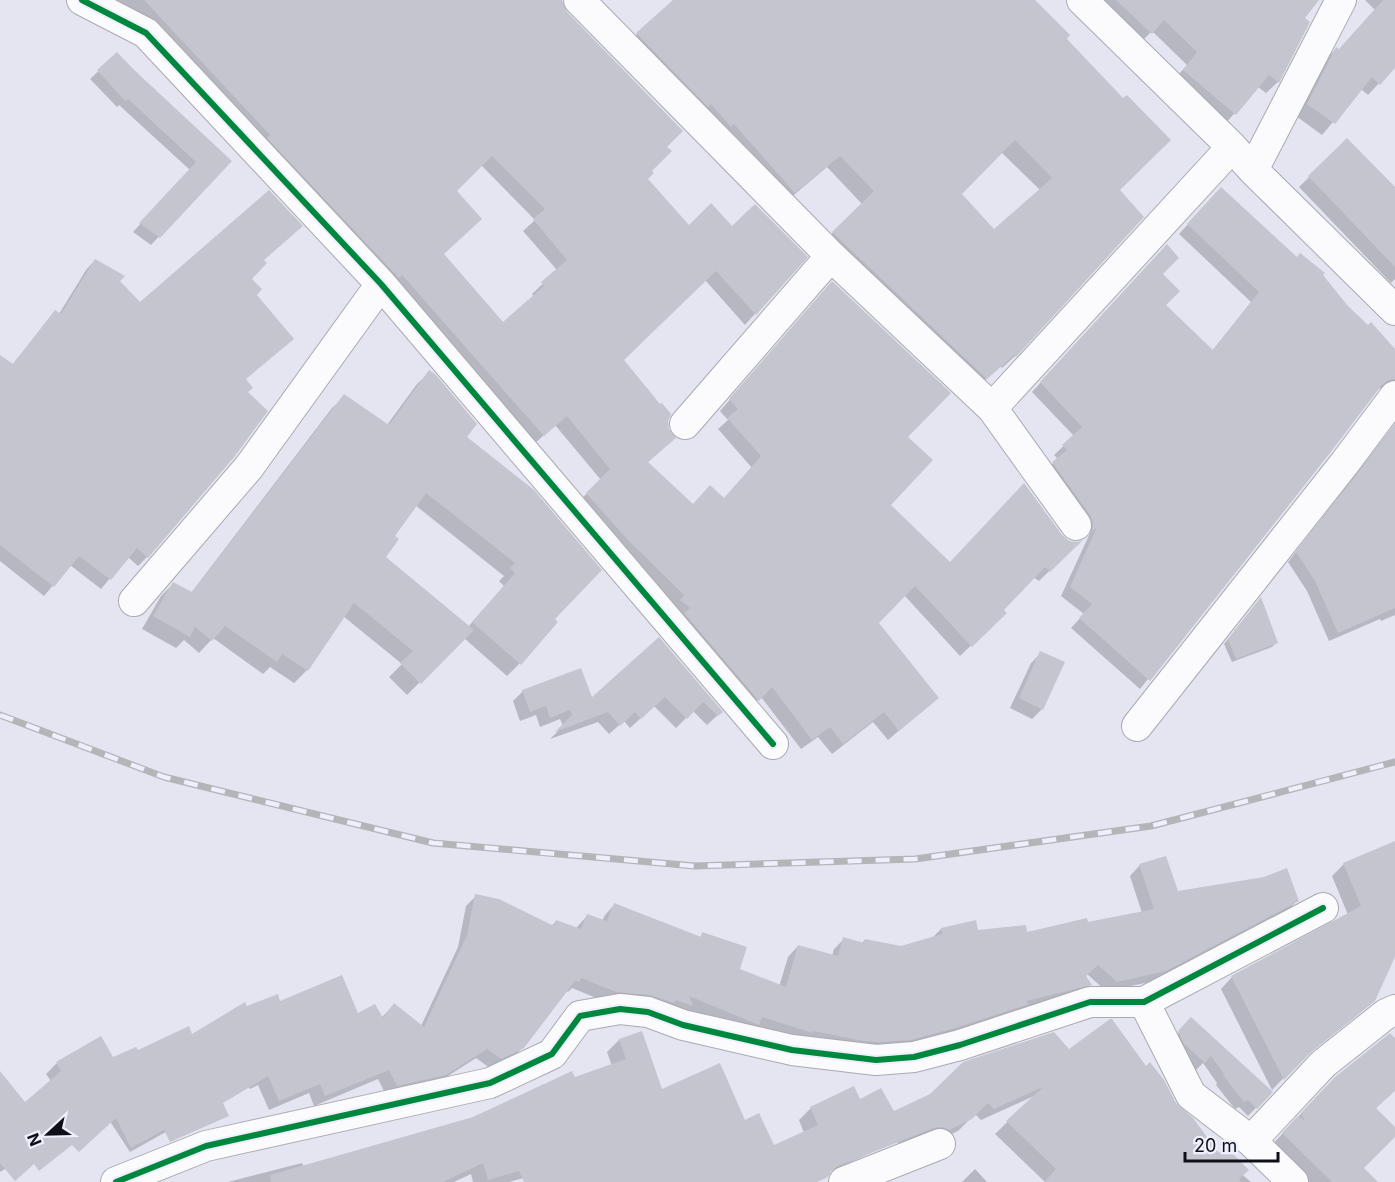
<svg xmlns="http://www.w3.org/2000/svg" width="1395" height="1182" viewBox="0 0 1395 1182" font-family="Inter,sans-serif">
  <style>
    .shadow { fill: #0003; fill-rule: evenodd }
    .building { fill: #c4c5ce; fill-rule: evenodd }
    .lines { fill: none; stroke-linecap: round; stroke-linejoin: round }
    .minor-casing { stroke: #a9aab3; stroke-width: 32 }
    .minor { stroke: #fbfbfd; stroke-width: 30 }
    .rail-casing { stroke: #b4b5b8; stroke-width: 7 }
    .rail { stroke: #eeeffc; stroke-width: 4.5; stroke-dasharray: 14; stroke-linecap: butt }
    .cycleway-casing { stroke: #eeeffc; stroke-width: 10 }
    .cycleway { stroke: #00873e; stroke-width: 6 }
  </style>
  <rect width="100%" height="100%" fill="#e4e5f1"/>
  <path class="shadow" d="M115,0H561V4L665,147L646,179L689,227L732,228L805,257L745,325L705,280L622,360L666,421L667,430L674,438L647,463L692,505L723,500L752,468L718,429L728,420L720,411L822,293L906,437L889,505L950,564L1061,537L1069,542L1077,544L1039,581L1033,577L1002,610L1005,613L960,656L904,595L877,623L937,698L888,740L873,722L832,754L818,737L801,749L761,697L748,710L576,504L601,480L555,425L533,445L132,16ZM481,165L535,220L523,231L557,270L532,294L534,297L503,324L442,254L455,191Z
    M675,0H1033L1065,39L1119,190L1015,356L1002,368L1001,366L973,391L820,245L862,204L827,167L782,205L624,46ZM1001,152L1040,190L994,231L960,194Z
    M1094,0H1318L1303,18L1278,82L1266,93L1258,87L1223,126L1172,82L1187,65L1152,31L1139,44Z
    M1365,0H1395V66L1368,95L1361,89L1322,135L1296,116L1325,60L1336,49L1338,51L1375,10Z
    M117,54L230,161L151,245L133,232L190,170L119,105L117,107L90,79Z
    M1347,140L1395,189V279L1391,283L1299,187Z
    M1212,198L1321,276L1346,306L1395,352V390L1387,387L1377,389L1329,453L1140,689L1071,628L1084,614L1061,596L1091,531L1084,538V533L1044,472L1058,459L1054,455L1074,436L1032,392L1158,255L1164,305L1212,351L1251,302L1179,234Z
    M95,260L140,304L262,261L250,279L255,295L245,379L247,392L234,455L147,557L138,566L128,557L101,589L70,565L44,596L0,561V371L12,365L55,312L59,314L86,270Z
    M430,372L465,437L553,619L519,664L507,676L464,638L407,695L389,677L402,664L343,616L307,670L294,683L270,667L263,674L213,638L199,653L184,640L176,648L142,629L161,596L173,584L191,593L332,408L345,396L387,425L417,384ZM415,505L504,576L499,581L504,586L468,627L384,557L392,536Z
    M1395,424V615L1381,621L1380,619L1329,641L1307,591L1288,562Z
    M1256,604L1277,642L1272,647L1232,662L1224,644Z
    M659,639L721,712L707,725L693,711L676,728L654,706L630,728L624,721L609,734L598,722L550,739L563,726L560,719L540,727L536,715L520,721L513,701L523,691L591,700Z
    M1041,653L1042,709L1032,719L1010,708L1031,663Z
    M1395,842V954L1374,1000L1361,1012L1301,1060L1272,1090L1221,989L1232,977L1348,915L1332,876L1344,864Z
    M1140,865L1177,893L1297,901L1287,911L1155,981L1106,991L1087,974L1084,977L1090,985L1080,995L900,1050L747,1034L687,1010L682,1015L606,1002L572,988L568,992L565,991L523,1047L512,1058L490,1068L476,1058L434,1085L386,1095L378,1079L314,1106L309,1093L269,1110L258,1085L250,1089L248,1086L130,1152L102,1109L0,1172V1074L25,1105L51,1081L46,1074L56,1064L101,1038L112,1059L192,1036L246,1008L279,1003L381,1018L394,1005L421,1026L458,947L466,906L476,896L552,926L556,921L576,928L587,916L602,921L605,915L615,904L699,938L703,934L738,970L779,987L788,957L798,946L832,956L834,949L844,939L861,944L865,940L901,947L932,938L941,929L1025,933L1142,913L1130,876Z
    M1191,1019L1271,1092L1248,1116L1239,1107L1235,1109L1216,1085L1217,1083L1203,1063L1196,1070L1176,1052L1171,1041Z
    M619,1040L661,1091L744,1122L773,1147L804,1133L799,1120L811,1108L859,1101L893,1113L1068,1051L1175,1104L1219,1155L1251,1182H1045L995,1134L1034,1096L981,1120L975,1114L958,1131L936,1141L901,1147L897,1141L806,1182H545L560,1168L509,1182H473L471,1174L454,1182H228L302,1163L304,1167L473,1118L612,1066L607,1052Z
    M1395,1040V1090L1375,1109L1395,1129V1135L1362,1168L1376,1182H1308L1271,1146L1323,1090Z
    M975,1169L987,1182H962Z"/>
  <path class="building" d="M144,0H562L567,12L683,131L667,147L672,151L652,171L654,173L648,179L689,225L711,203L732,226L755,204L808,257L756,315L716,271L624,360L660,404L662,403L671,414L668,421L669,429L676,438L648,462L693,504L710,485L724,498L761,456L727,418L738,409L729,399L832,281L951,393L908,437L933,460L891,505L950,562L1024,483L1062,535L1069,541L1077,542L1083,540L1050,572L1045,567L1004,610L1007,613L972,647L915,586L879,623L939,698L899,731L884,712L843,744L830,727L812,740L772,687L759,701L684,613L690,608L680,600L684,595L628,540L586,493L610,469L567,416L544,436L402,275L399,278L267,138L270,135ZM492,156L545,209L533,219L567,260L541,282L544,286L503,322L444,254L482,219L457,191Z
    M673,0H1035L1070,35L1067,39L1123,98L1127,95L1171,140L1120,190L1144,217L1016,357L1014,355L987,379L832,232L874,191L840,156L795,193L734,124L731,127L711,104L708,107L636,33ZM1015,140L1052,178L994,229L962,194Z
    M1116,0H1319L1305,18L1310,22L1279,83L1269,75L1236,115L1183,70L1197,52L1164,20L1152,34Z
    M1383,0H1395V68L1380,85L1372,77L1335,124L1307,104L1336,47L1339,49Z
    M117,52L133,69L232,161L160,238L139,223L196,162L128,99L125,101L97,70Z
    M1347,138L1395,187V267L1308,176Z
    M1221,187L1297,257L1300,253L1325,273L1323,275L1347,305L1368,325L1371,322L1395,349V379L1388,380L1381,386L1330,453L1150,681L1079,618L1092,604L1070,587L1097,527L1092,532L1093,523L1090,515L1052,462L1067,450L1062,445L1082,427L1040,382L1167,244L1179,258L1163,274L1180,291L1166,305L1213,350L1259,292L1187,224Z
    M269,190L303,226L264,260L267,263L252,279L262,289L257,295L294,339L246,379L253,388L248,392L268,411L235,456L148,558L137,548L111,580L79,556L54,587L0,545V355L13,364L55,310L61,314L95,259L125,276L120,281L140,302Z
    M429,370L436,375L477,424L467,437L534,490L602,570L555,619L558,622L521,665L472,622L515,573L510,568L515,563L426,493L395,536L399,539L386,557L474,630L421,684L400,663L413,651L354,603L308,671L282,654L277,662L225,626L212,641L195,627L190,637L153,616L173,582L192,592L344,394L389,425Z
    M1395,425V608L1338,633L1315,581L1296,552Z
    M1261,597L1278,643L1236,659L1228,639Z
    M659,637L723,712L718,716L703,702L687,719L665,697L641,719L635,712L620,726L608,712L555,732L572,715L570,710L550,718L546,706L530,712L522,690L581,668L592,697Z
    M1040,651L1065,662L1043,710L1019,698Z
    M1395,841V957L1375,1001L1312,1051L1284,1080L1231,976L1361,906L1343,863Z
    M1166,856L1178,891L1264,877L1287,868L1299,901L1166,971L1117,982L1098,965L1086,976L1092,985L1026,1001L1029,1004L955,1028L911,1040L880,1042L864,1041L813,1031V1033L762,1017L759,1025L689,996L693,1006L676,1000L674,1003L650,995L616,992L581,978L580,982L575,981L524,1048L501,1059L487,1049L446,1075L397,1086L389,1070L325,1096L320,1084L279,1101L268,1076L223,1103L229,1116L170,1142L164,1130L131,1148L116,1118L79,1152L72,1145L39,1171L34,1164L15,1181L0,1163V1071L25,1102L61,1071L56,1062L101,1036L113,1057L136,1047L138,1050L189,1026L192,1034L245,1002L247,1006L278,994L280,1001L342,975L358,1013L375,1004L383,1018L394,1003L424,1027L467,935L475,894L499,899L554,926L556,920L581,929L587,914L607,921L614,903L701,937L702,932L747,947L740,969L786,987L798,945L838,956L843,937L864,943L865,939L901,946L942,934L941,928L976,920L978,930L1026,925L1027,932L1087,918L1088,922L1154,909L1139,864Z
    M1191,1017L1273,1092L1257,1109L1248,1100L1244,1102L1223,1075L1224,1074L1211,1056L1205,1063L1184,1044L1178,1031Z
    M1110,1019H1112L1146,1066L1150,1062L1164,1080L1176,1103L1193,1118L1219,1153L1226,1147L1249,1170L1239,1179L1241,1182H1044L1056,1169L1006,1121L1043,1087L994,1109L988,1103L972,1119L949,1130L942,1127L934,1128L838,1166L831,1171L828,1177L817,1182H524L519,1171L488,1180L483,1163L443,1182H271L270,1175L473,1117L572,1071L575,1077L626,1059L619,1039L642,1031L662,1089L720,1063L745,1120L759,1113L774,1145L818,1125L810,1107L854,1086L860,1099L881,1088L894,1111L930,1094L963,1062L1054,1032L1069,1049Z
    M1390,1033L1395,1038V1091L1376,1108L1395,1127V1137L1364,1168L1378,1182H1332L1282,1133L1298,1116L1305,1121L1301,1113L1335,1077Z"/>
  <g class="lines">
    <defs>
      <path id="minor" d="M82,0L146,33L381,284L773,744
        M579,0L831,256L992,408L1076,525
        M1082,0L1232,147L1253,170L1395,310
        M1253,170L1341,0
        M992,408L1232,147
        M685,424L831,256
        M134,601L249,467L381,284
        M1137,726L1344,464L1395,396
        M1144,1002L1191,1095L1251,1141L1293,1182
        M1251,1141L1323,1064L1386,1014L1395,1010
        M116,1182L206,1146L490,1083L552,1054L580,1016L620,1009L648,1012L683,1025L792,1050L876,1060L914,1057L960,1045L1090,1002H1144L1323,908
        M844,1182L940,1144"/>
    </defs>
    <use href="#minor" class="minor-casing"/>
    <use href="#minor" class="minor"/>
    <defs>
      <path id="rail" d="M0,715L164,777L433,843L695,866L915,859L1151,826L1395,762"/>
    </defs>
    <use href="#rail" class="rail-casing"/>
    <use href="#rail" class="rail"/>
    <defs>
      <path id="cycleway" d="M82,0L146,33L381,284L773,744
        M116,1182L206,1146L490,1083L552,1054L580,1016L620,1009L648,1012L683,1025L792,1050L876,1060L914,1057L960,1045L1090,1002H1144L1323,908"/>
    </defs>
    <use href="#cycleway" class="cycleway-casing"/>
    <use href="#cycleway" class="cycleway"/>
  </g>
  <g transform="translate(48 1134) rotate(248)" stroke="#eeeffc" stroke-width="4.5" paint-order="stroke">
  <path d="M0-4.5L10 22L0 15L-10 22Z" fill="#0f1017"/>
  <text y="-9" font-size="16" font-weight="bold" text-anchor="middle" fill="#0f1017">N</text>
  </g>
  <path d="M1185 1152v9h93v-9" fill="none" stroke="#0f1017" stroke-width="3"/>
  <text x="1194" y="1152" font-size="18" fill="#0f1017" stroke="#eeeffc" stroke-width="4.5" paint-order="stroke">20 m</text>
</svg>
